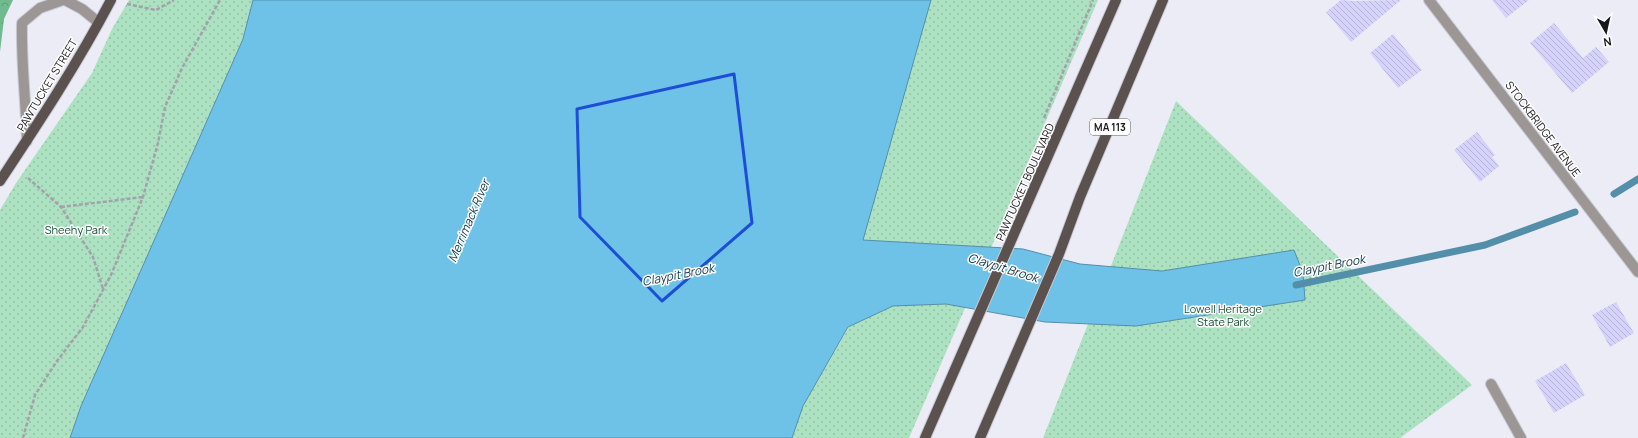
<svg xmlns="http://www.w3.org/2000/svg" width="1638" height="438" viewBox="0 0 1638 438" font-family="Manrope,sans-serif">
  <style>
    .forest { fill: url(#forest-crowns) }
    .park { fill: url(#park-dots) }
    .water { fill: #6ec2e7; stroke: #548faa }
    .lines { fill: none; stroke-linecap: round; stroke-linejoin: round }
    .stream { stroke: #548faa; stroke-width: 7 }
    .building { fill: url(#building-back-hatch) }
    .minor-casing { stroke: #cacad4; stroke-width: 12 }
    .major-casing { stroke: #cacad4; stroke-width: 12 }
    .path { stroke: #a2a2ab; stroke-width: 2.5; stroke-dasharray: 4 2; stroke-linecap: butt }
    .minor { stroke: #9c9795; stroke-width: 10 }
    .major { stroke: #5b524f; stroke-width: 10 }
    .marked { fill: none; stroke: #1d4ed8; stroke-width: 3; stroke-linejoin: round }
    .labels { text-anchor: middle; stroke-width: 3; stroke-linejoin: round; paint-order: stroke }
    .shield { fill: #fff; stroke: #5d5d60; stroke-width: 1 }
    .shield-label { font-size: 10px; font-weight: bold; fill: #18181c }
    .street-label { font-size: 11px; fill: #18181c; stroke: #fff }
    .park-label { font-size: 11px; fill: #164f32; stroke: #fff }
    .water-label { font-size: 12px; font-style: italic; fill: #0c3343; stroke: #fff }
  </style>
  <defs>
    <pattern id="forest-crowns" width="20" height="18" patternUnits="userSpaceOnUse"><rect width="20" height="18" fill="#70ba8f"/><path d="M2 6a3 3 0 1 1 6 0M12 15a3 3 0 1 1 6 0" fill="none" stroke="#609f7b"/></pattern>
    <pattern id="park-dots" width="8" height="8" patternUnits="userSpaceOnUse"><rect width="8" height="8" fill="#ace2c1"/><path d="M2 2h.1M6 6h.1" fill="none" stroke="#93c1a5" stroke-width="1.8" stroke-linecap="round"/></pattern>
    <pattern id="building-back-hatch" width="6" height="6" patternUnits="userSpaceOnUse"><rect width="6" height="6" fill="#d5d2fc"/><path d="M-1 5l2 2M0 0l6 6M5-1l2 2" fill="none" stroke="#b6b4d7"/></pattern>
  </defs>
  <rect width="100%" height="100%" fill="#ececf7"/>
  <path class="forest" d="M0,0H13L4,19L0,52Z"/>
  <path class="park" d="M129,0H253L243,39L81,406L70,438H0V210L16,183L92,73L112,29Z
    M927,0H1098L909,438H792L803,406L849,327L863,240Z
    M1176,101L1472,385L1400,438H1043Z"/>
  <path class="water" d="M253,0H931L863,240L1023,249L1080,264L1162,271L1294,250L1303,273L1305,300L1136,326L1045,322L946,304L893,306L848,327L803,406L792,438H70L81,406L243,39Z"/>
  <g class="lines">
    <path class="stream" d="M1614,194L1638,179
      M1296,285L1485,245L1575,212"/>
  </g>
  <path class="building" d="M1341,0L1353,1L1401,0L1351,42L1326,12Z
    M1492,0H1529L1506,18Z
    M1554,23L1583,58L1596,47L1609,62L1572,93L1530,43Z
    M1393,34L1422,70L1398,88L1370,53Z
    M1477,132L1495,155L1492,157L1499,166L1480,182L1454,150Z
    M1616,302L1634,333L1610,347L1592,315Z
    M1566,363L1585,395L1554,413L1535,381Z"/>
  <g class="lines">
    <defs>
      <path id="minor" d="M65,0L82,9L98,22
        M1429,0L1638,272
        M27,141C26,102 21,63 22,23L40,8L63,0
        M1491,384L1521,438"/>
      <path id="major" d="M0,181C39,122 78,63 111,0
        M925,438L1116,0
        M980,438L1059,254L1080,197L1163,0"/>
    </defs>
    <use href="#minor" class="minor-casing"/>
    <use href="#major" class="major-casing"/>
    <path class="path" d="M127,4L156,10L174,0
      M1044,118L1093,0
      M28,178L61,207L93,257L103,289
      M61,207L143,197
      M23,438L35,395L57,361L83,327L111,275L143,197L158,143L165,107L182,68L220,0"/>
    <use href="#minor" class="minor"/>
    <use href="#major" class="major"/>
  </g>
  <path class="marked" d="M734,74L752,223L662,301L580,217L577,109Z"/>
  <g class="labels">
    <rect class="shield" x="1090" y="119" width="40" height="16" rx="3"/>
    <g class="shield-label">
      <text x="1110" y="131">MA 113</text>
    </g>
    <g class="street-label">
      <text transform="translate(47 85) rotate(-59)" y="4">PAWTUCKET STREET</text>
      <text transform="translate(1543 129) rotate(53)" y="4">STOCKBRIDGE AVENUE</text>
      <text transform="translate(1025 182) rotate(-66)" y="4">PAWTUCKET BOULEVARD</text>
    </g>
    <g class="park-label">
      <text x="76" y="234">Sheehy Park</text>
      <text x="1223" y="313">Lowell Heritage<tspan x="1223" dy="13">State Park</tspan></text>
    </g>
    <g class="water-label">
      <text transform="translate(469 221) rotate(-67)" y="4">Merrimack River</text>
      <text transform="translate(1329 266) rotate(-11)" y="4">Claypit Brook</text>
      <text transform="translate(1003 268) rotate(17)" y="4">Claypit Brook</text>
      <text transform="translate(678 275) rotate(-11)" y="4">Claypit Brook</text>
    </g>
  </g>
  <g transform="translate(1606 32) rotate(171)" stroke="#ffffff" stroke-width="3" paint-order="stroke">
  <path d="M0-3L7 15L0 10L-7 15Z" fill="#18181c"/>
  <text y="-6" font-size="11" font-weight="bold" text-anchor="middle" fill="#18181c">N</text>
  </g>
</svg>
